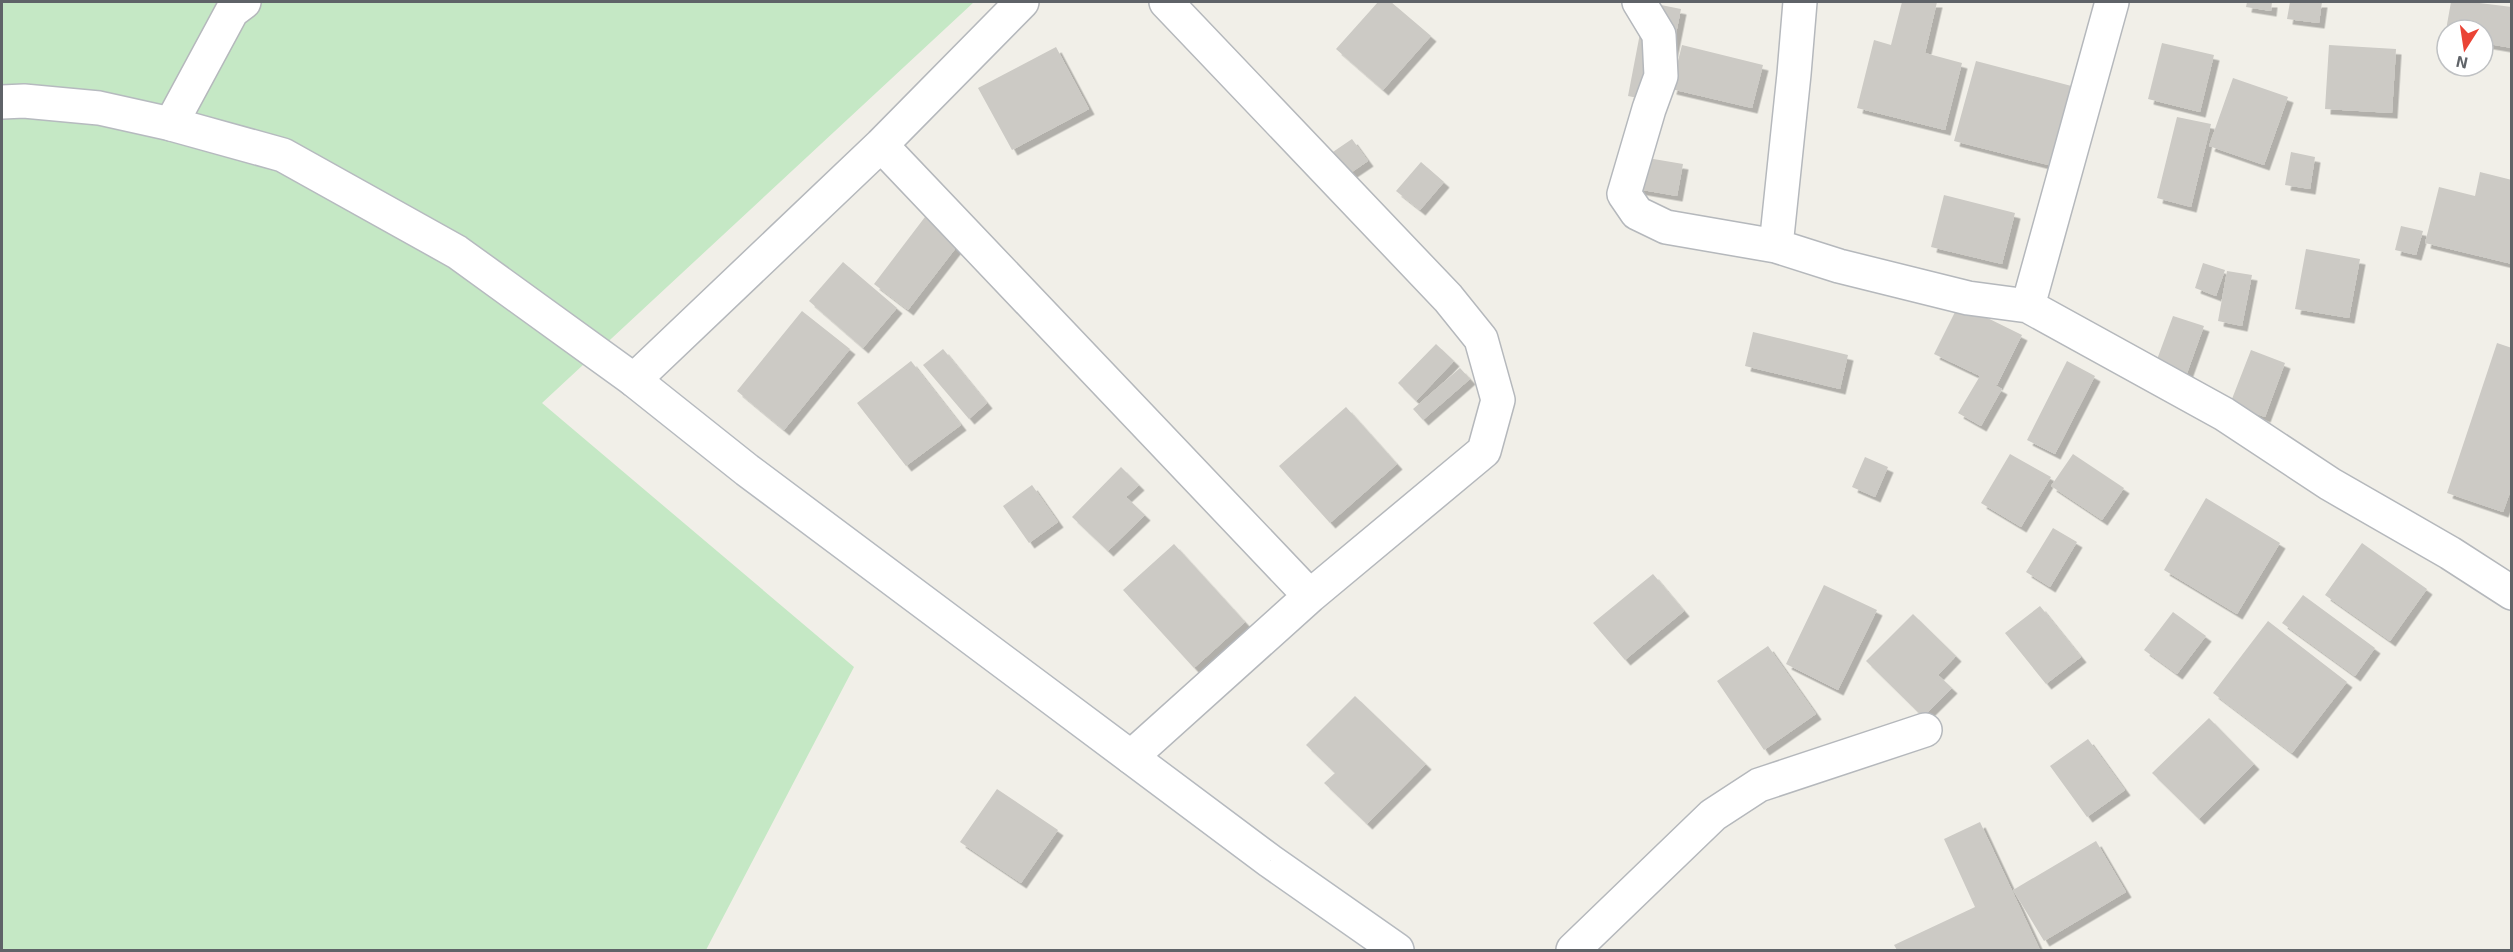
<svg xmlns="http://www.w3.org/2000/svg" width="2513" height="952" viewBox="0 0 2513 952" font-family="'Exo 2',sans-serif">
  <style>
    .green { fill: #c5e8c5 }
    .building { fill: #cccac5; filter: url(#shadow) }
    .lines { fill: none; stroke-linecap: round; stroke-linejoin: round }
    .street-casing { stroke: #b5b8bc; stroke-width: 36 }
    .secondary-casing { stroke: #b6babf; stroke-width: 36 }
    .street { stroke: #fff; stroke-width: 33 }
    .secondary { stroke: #fff; stroke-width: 33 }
  </style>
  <defs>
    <filter id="shadow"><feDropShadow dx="5.5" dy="5.5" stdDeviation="0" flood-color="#0004"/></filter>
  </defs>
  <rect width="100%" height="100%" fill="#f1efe8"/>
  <path class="green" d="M2,2H974L542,403L854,667L706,950H2Z"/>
  <path class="building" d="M1378,2H1391L1431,36L1383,90L1336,49Z
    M1646,2L1681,9L1662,103L1628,96Z
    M1902,2H1937L1925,53L1962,63L1945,130L1857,108L1874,40L1891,45Z
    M2247,2H2272L2271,11L2246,7Z
    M2290,2H2322L2319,23L2287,19Z
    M2451,2H2471L2512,7V48L2483,43V30H2446Z
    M2162,43L2214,55L2200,112L2148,99Z
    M1682,45L1763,65L1752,108L1671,89Z
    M2329,45L2396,49L2392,113L2325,109Z
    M1056,47L1089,109L1012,150L978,88Z
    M1976,61L2079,88L2060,168L1954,141Z
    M2233,78L2288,97L2264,165L2209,146Z
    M2177,117L2211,124L2191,207L2157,198Z
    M1352,139L1368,161L1343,178L1327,156Z
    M2291,152L2315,157L2310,189L2285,185Z
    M1630,155L1683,164L1677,196L1625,187Z
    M1421,162L1444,182L1420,210L1396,191Z
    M2480,172L2512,180V264L2425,243L2439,187L2475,196Z
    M1944,195L2015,213L2002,264L1931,247Z
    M928,213L962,240L908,310L874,284Z
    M2401,226L2423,231L2416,255L2395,250Z
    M2306,249L2360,259L2349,318L2295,309Z
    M843,262L897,308L863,348L809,301Z
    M2203,263L2225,270L2216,296L2195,288Z
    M2227,271L2252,275L2242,326L2218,321Z
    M1959,304L2022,335L1997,385L1991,383L2002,389L1981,426L1958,413L1980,376L1934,354Z
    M802,311L850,349L784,430L737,391Z
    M2173,316L2204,326L2186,376L2155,365Z
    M1753,332L1848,355L1840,389L1745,366Z
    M2497,343L2512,348V487L2503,512L2447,493Z
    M1436,344L1454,361L1416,401L1398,383Z
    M943,349L987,403L969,419L923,365Z
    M2251,350L2285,363L2265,417L2230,404Z
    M911,361L961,425L906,466L857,403Z
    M2067,361L2095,376L2055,454L2027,440Z
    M1460,368L1470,379L1423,420L1413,409Z
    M1346,407L1397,464L1330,523L1279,466Z
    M2010,454L2051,477L2021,527L1981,503Z
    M2073,454L2124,488L2102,520L2051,486Z
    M1865,457L1888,467L1875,497L1852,487Z
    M1121,467L1139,485L1126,497L1145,515L1108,551L1072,517Z
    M1032,485L1058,522L1029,543L1003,506Z
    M2206,498L2280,543L2237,614L2164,570Z
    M2053,528L2077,542L2050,587L2026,572Z
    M2362,543L2427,589L2390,641L2325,595Z
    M1174,544L1245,622L1194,668L1123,590Z
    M1653,574L1684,611L1625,660L1593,623Z
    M1824,585L1877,610L1838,690L1786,664Z
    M2303,595L2375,648L2355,676L2282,623Z
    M2040,606L2081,657L2046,684L2005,633Z
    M2173,612L2206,636L2177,674L2144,650Z
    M1913,614L1956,656L1938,675L1952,688L1923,717L1866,661Z
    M2268,621L2347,682L2292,753L2213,693Z
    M1768,646L1816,714L1764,750L1717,681Z
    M1355,696L1426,764L1367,824L1324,783L1335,773L1306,745Z
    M2209,718L2254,764L2199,819L2152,773Z
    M2088,739L2125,790L2087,817L2050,766Z
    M997,789L1058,830L1021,883L960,842Z
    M1980,822L2040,950H1897L1894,945L1975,907L1944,839Z
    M2096,841L2126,892L2044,941L2013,890Z"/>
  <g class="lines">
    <defs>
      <path id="street" d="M1639,2L1659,35L1661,76L1649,109L1624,194L1637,213L1666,227L1776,246L1839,266L1968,298L2028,306L2224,414L2330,484L2450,553L2512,593
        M171,124L232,11L244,2
        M881,145L1310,596
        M1776,246L1794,74L1800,2
        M2028,306L2112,2
        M634,380L881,145L1022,2
        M1131,757L1310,596L1484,451L1498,400L1481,339L1448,298L1166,2
        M1573,950L1713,815L1759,785L1925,730"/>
      <path id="secondary" d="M2,102L24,101L99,108L171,124L283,155L457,252L634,380L747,470L1270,861L1397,950"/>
    </defs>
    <use href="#street" class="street-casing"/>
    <use href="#secondary" class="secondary-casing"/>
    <use href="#street" class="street"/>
    <use href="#secondary" class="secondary"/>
  </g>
  <rect width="2513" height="952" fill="none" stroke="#5f6368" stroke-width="6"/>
  <g transform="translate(2465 48) rotate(192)"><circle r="28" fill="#ffffff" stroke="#bfc1c3" stroke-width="1.5"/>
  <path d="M0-4.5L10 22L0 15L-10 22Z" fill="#ea4335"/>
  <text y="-9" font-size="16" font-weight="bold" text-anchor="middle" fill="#5f6368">N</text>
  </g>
</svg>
